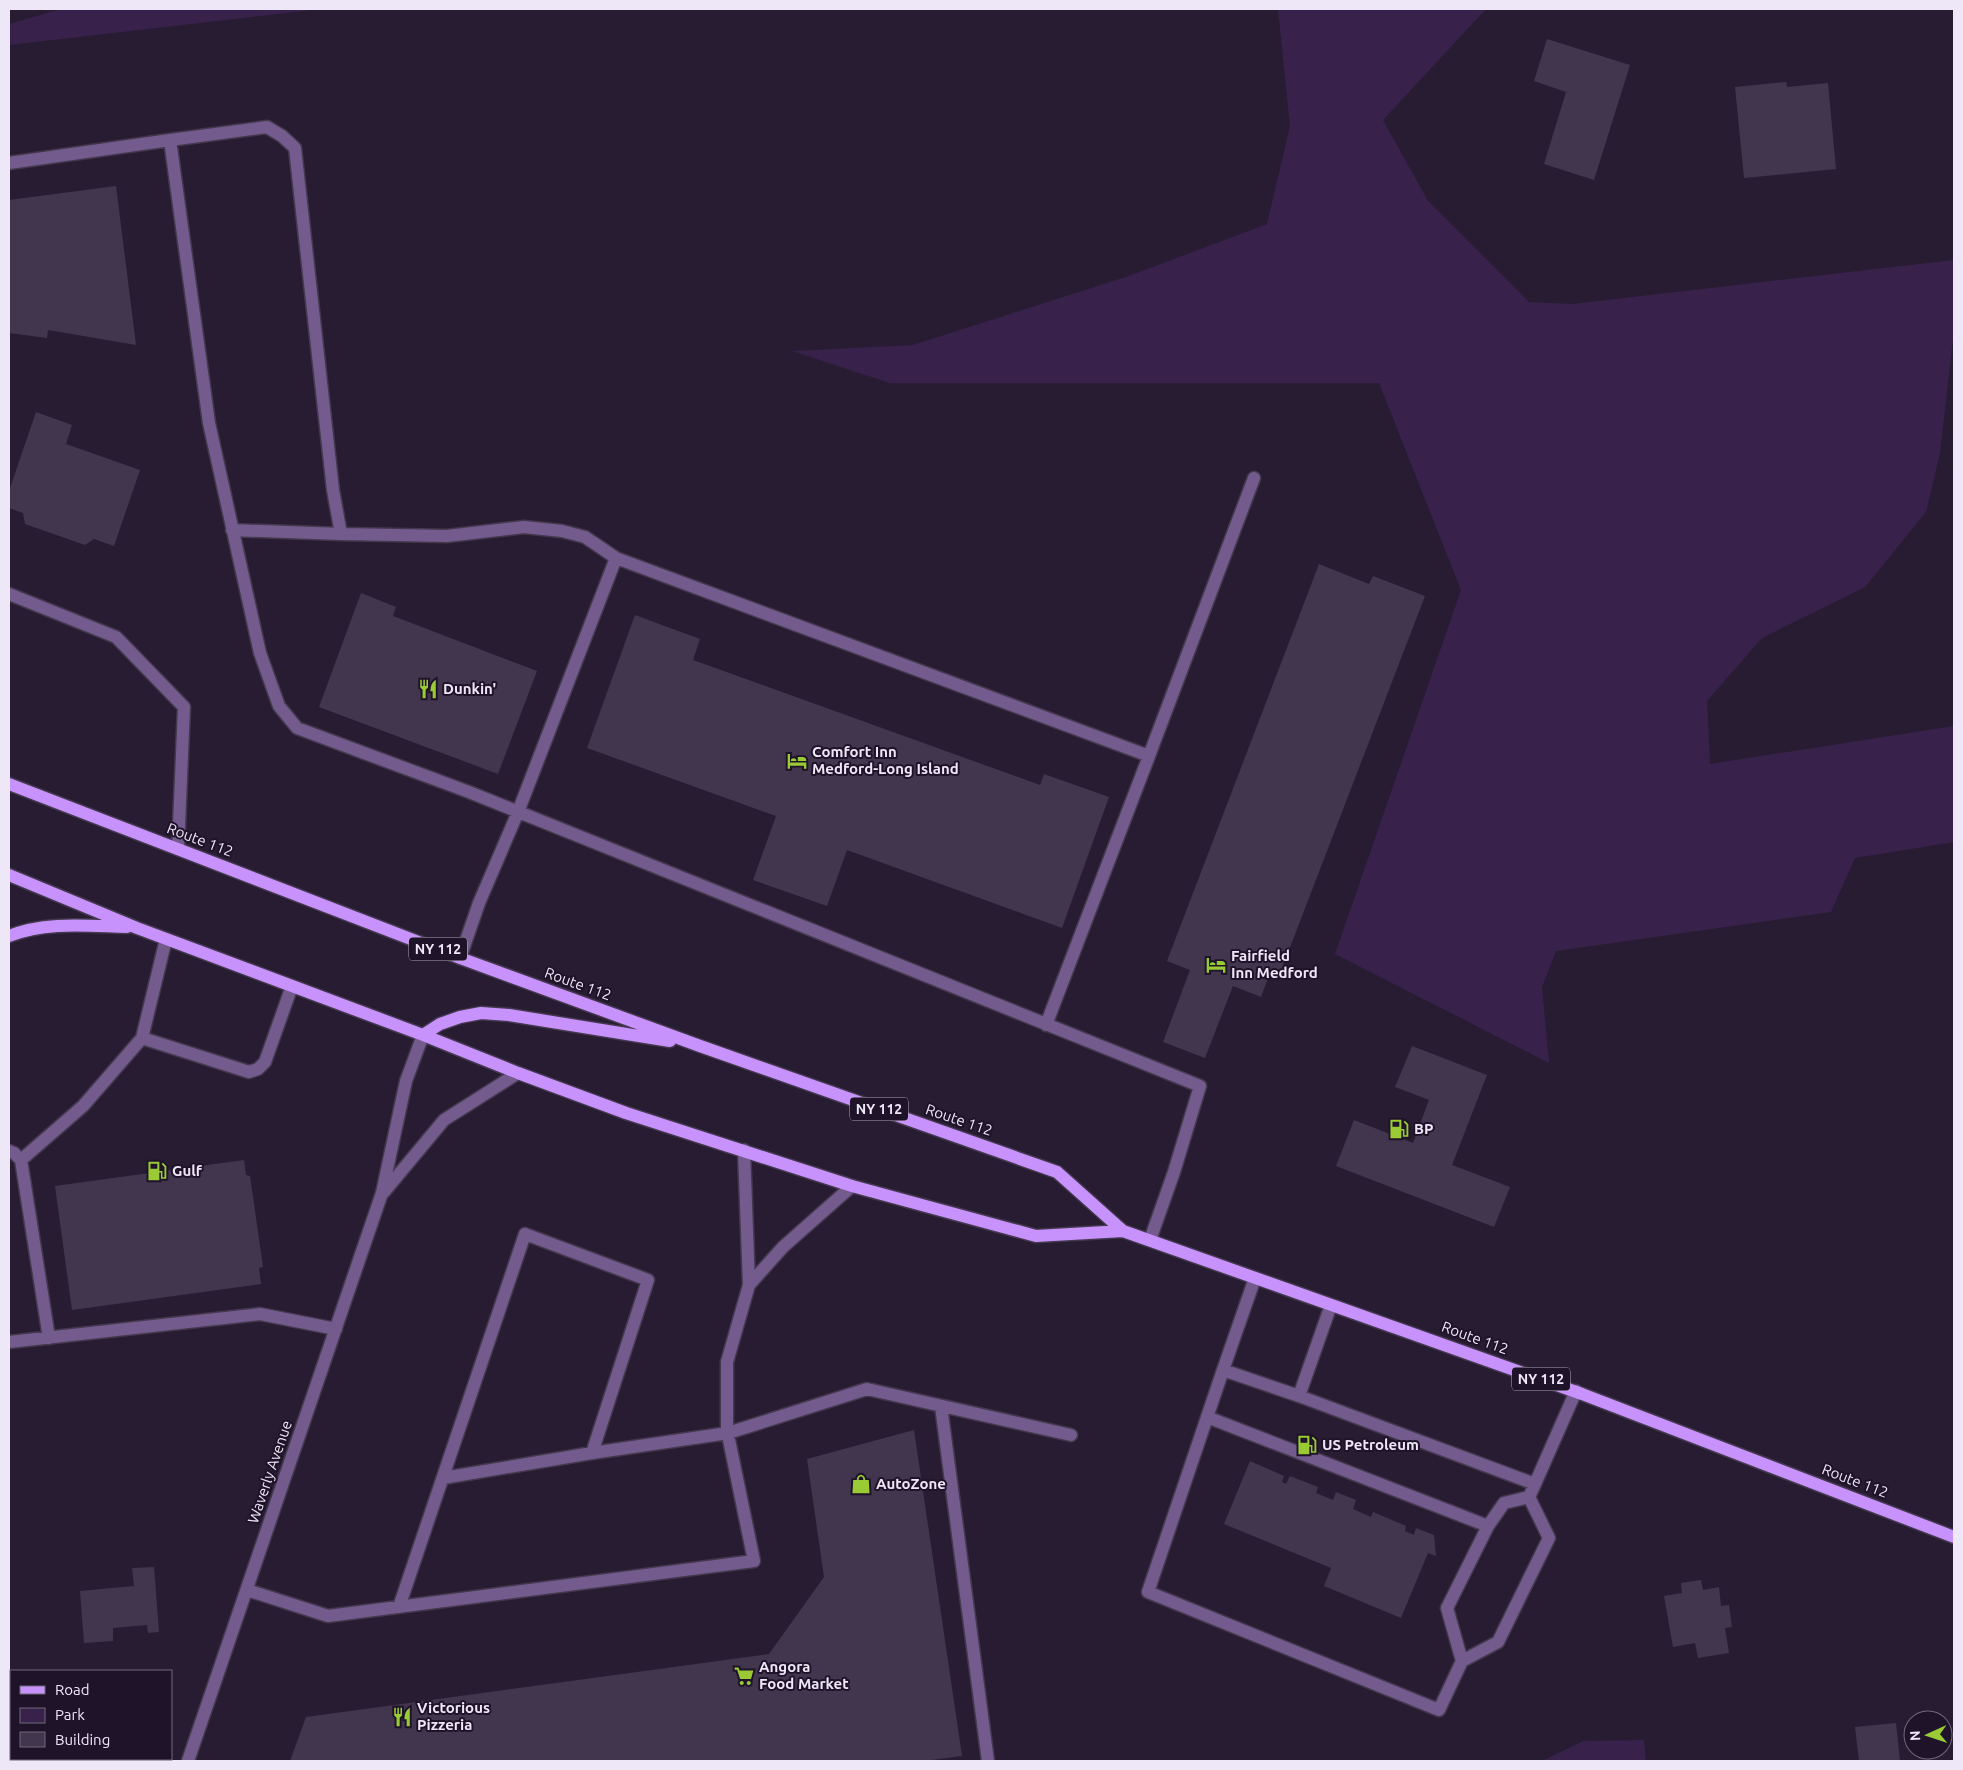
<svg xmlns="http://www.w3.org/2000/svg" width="1963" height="1770" viewBox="0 0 1963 1770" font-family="Ubuntu,sans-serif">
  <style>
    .green { fill: #38224c }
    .building { fill: #42364f }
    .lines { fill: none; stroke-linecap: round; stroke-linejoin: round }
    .service-casing { stroke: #44384e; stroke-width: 15 }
    .minor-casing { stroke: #44384e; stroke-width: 15 }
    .primary-casing { stroke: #44384e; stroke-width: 15 }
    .service { stroke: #745b8e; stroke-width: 12 }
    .minor { stroke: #745b8e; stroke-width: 12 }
    .primary { stroke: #c892fd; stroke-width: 12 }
    .labels { text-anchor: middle; stroke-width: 4; stroke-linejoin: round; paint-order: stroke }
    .shield { fill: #1e1329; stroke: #b0a7b9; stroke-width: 1 }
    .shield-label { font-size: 14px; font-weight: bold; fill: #eee7f7 }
    .poi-label { font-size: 15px; font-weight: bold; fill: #eee7f7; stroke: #1e1329; text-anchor: start }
    .street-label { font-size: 15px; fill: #eee7f7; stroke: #1e1329 }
  </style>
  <rect width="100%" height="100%" fill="#281c33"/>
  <path class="green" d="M61,9H320L9,45V24Z
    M1278,9H1486L1383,120L1428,201L1529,302L1572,304L1954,260V330L1940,453L1926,512L1865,587L1762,638L1707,701L1710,764L1954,726V842L1855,858L1831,912L1556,951L1542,987L1549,1063L1335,954L1461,590L1379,383H890L792,351L913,345L1126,277L1267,224L1290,126Z
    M1644,1740L1646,1761H1542L1583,1741Z"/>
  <path class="building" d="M1547,39L1630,65L1594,180L1544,164L1566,92L1534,81Z
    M1786,82L1787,87L1828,83L1836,169L1744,178L1735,87Z
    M116,186L136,345L48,330L47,338L9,333V200Z
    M36,412L72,425L66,444L140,470L114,546L94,539L85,545L25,524L23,513L9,508V491Z
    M1319,564L1369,584L1373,576L1425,596L1279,976L1270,973L1261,997L1233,986L1205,1058L1163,1042L1190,970L1167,961Z
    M361,593L396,607L393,616L537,671L498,774L319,707Z
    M635,615L700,639L693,660L1040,785L1044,774L1109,797L1062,928L847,850L827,906L753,880L776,816L587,748Z
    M1412,1046L1487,1075L1452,1165L1510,1187L1494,1227L1336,1166L1354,1120L1413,1143L1429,1100L1395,1087Z
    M244,1160L246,1175L250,1176L263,1267L259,1268L261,1284L72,1310L55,1186Z
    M914,1430L962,1756L924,1761H290L306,1717L769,1654L824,1577L807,1459Z
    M1250,1461L1284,1476L1282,1482L1286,1484L1290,1476L1318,1487L1316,1493L1333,1500L1336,1492L1356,1500L1353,1509L1371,1517L1373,1512L1406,1526L1405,1531L1414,1535L1416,1528L1434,1535L1436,1556L1428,1553L1401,1618L1324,1586L1331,1568L1224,1524Z
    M154,1567L159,1632L148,1633L147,1625L113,1628V1641L84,1643L80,1591L134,1586L132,1568Z
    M1701,1580L1703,1590L1719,1587L1721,1606L1729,1605L1732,1627L1725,1628L1729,1653L1698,1658L1695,1643L1673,1647L1664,1596L1682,1593L1681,1583Z
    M1896,1723L1900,1761H1859L1855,1727Z"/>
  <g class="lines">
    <defs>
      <path id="service" d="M170,140L267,127L282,136L295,148L333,490L341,534L232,530
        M9,163L170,140L209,423L260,653L279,706L297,728L469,792L1200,1086L1174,1172L1150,1240
        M341,534L447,536L524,527L562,531L585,537L616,558
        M9,594L116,637L184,707L178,849
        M1149,756L1254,478
        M460,958L479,903L518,812L616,558L1149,756L1046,1025
        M142,1038L249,1072L258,1069L265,1062L292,986
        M9,1151L14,1153L21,1160L49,1338
        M21,1160L83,1106L142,1038L166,939
        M749,1285L783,1247L852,1186
        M9,1342L260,1314L336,1329
        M1223,1370L1255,1278
        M1299,1396L1331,1305
        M941,1406L988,1761
        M1207,1417L1488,1526
        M443,1478L592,1453
        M1535,1484L1529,1497L1549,1538L1498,1642L1462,1661L1439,1710L1148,1592L1223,1370L1299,1396L1535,1484L1576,1391
        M247,1590L328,1616L754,1561L727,1430V1362L749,1285L744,1150
        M399,1607L525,1234L648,1280L592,1453L728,1433L867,1389L1071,1435
        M1462,1661L1447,1608L1488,1526L1504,1503L1529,1497"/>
      <path id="minor" d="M384,1192L444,1120L518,1073
        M188,1761L382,1193L406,1081L423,1035"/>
      <path id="primary" d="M9,784L460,958L700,1046L1057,1172L1123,1231L1582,1394L1954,1537
        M9,875L137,928L423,1035L518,1073L626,1113L852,1186L1036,1236L1123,1231
        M9,936C46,921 88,926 127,927
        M423,1035L440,1024L460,1017L481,1013L509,1015L670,1041"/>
    </defs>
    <use href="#service" class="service-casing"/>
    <use href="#minor" class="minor-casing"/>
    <use href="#primary" class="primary-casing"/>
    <use href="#service" class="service"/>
    <use href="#minor" class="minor"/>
    <use href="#primary" class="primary"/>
  </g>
  <defs>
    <symbol id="restaurant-bare" viewBox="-9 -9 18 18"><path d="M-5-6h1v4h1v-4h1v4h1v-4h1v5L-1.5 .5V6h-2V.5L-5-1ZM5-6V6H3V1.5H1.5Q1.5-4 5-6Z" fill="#9acb34" stroke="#1e1329" stroke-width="2.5" paint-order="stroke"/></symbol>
    <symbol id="hotel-bare" viewBox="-9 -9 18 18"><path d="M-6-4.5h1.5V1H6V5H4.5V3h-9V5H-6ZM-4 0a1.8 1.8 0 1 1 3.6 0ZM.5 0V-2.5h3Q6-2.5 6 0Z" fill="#9acb34" stroke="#1e1329" stroke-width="2.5" paint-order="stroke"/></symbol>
    <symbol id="fuel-bare" viewBox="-9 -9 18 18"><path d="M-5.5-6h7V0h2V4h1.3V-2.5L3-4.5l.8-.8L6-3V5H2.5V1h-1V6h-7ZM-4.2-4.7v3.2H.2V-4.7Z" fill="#9acb34" stroke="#1e1329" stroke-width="2.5" paint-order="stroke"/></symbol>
    <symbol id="shop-bare" viewBox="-9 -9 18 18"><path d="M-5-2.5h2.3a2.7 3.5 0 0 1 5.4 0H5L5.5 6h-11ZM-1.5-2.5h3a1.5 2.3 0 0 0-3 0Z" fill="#9acb34" stroke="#1e1329" stroke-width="2.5" paint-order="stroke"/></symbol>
    <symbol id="supermarket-bare" viewBox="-9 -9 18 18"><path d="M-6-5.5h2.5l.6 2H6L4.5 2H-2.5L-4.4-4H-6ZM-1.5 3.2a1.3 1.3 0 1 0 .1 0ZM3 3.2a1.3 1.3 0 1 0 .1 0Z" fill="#9acb34" stroke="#1e1329" stroke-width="2.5" paint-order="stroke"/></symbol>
  </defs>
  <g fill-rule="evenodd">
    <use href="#restaurant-bare" x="414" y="675" width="28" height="28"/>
    <use href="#hotel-bare" x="783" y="747" width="28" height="28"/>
    <use href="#hotel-bare" x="1202" y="951" width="28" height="28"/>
    <use href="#fuel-bare" x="1385" y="1115" width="28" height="28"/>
    <use href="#fuel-bare" x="143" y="1157" width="28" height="28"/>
    <use href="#fuel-bare" x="1293" y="1431" width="28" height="28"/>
    <use href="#shop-bare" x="847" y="1470" width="28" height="28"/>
    <use href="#supermarket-bare" x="730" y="1662" width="28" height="28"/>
    <use href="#restaurant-bare" x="388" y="1703" width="28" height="28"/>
  </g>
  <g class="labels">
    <g class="shield">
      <rect x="409" y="937.5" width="58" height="23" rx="4"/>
      <rect x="850" y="1097.5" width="58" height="23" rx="4"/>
      <rect x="1512" y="1367.5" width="58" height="23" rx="4"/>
    </g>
    <g class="shield-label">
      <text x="438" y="954">NY 112</text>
      <text x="879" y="1114">NY 112</text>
      <text x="1541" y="1384">NY 112</text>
    </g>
    <g class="poi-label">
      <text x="443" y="694">Dunkin'</text>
      <text x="812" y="757">Comfort Inn<tspan x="812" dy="17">Medford-Long Island</tspan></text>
      <text x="1231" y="961">Fairfield<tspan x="1231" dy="17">Inn Medford</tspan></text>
      <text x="1414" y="1134">BP</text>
      <text x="172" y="1176">Gulf</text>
      <text x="1322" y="1450">US Petroleum</text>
      <text x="876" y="1489">AutoZone</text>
      <text x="759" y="1672">Angora<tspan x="759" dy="17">Food Market</tspan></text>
      <text x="417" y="1713">Victorious<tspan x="417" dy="17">Pizzeria</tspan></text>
    </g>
    <g class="street-label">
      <text transform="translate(200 840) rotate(21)" y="5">Route 112</text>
      <text transform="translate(578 984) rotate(20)" y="5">Route 112</text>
      <text transform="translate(959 1120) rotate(19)" y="5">Route 112</text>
      <text transform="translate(1475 1338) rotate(20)" y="5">Route 112</text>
      <text transform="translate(270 1472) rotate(-71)" y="5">Waverly Avenue</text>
      <text transform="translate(1855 1481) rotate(21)" y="5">Route 112</text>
    </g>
  </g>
  <rect width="1963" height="1770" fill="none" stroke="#eee7f7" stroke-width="20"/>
  <rect x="10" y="1670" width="162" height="90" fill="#1e1329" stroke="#71687b"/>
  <rect x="20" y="1686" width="25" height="8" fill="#c892fd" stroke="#71687b"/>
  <text x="55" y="1695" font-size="15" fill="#eee7f7">Road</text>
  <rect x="20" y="1708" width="25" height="15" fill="#38224c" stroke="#71687b"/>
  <text x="55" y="1720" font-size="15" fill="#eee7f7">Park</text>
  <rect x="20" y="1732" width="25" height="15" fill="#42364f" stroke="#71687b"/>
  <text x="55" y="1745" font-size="15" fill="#eee7f7">Building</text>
  <g transform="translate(1928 1735) rotate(267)"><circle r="24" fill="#1e1329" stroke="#71687b"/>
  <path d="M0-4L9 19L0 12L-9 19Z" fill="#9acb34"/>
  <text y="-8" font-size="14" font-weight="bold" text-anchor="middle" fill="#eee7f7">N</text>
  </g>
</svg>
